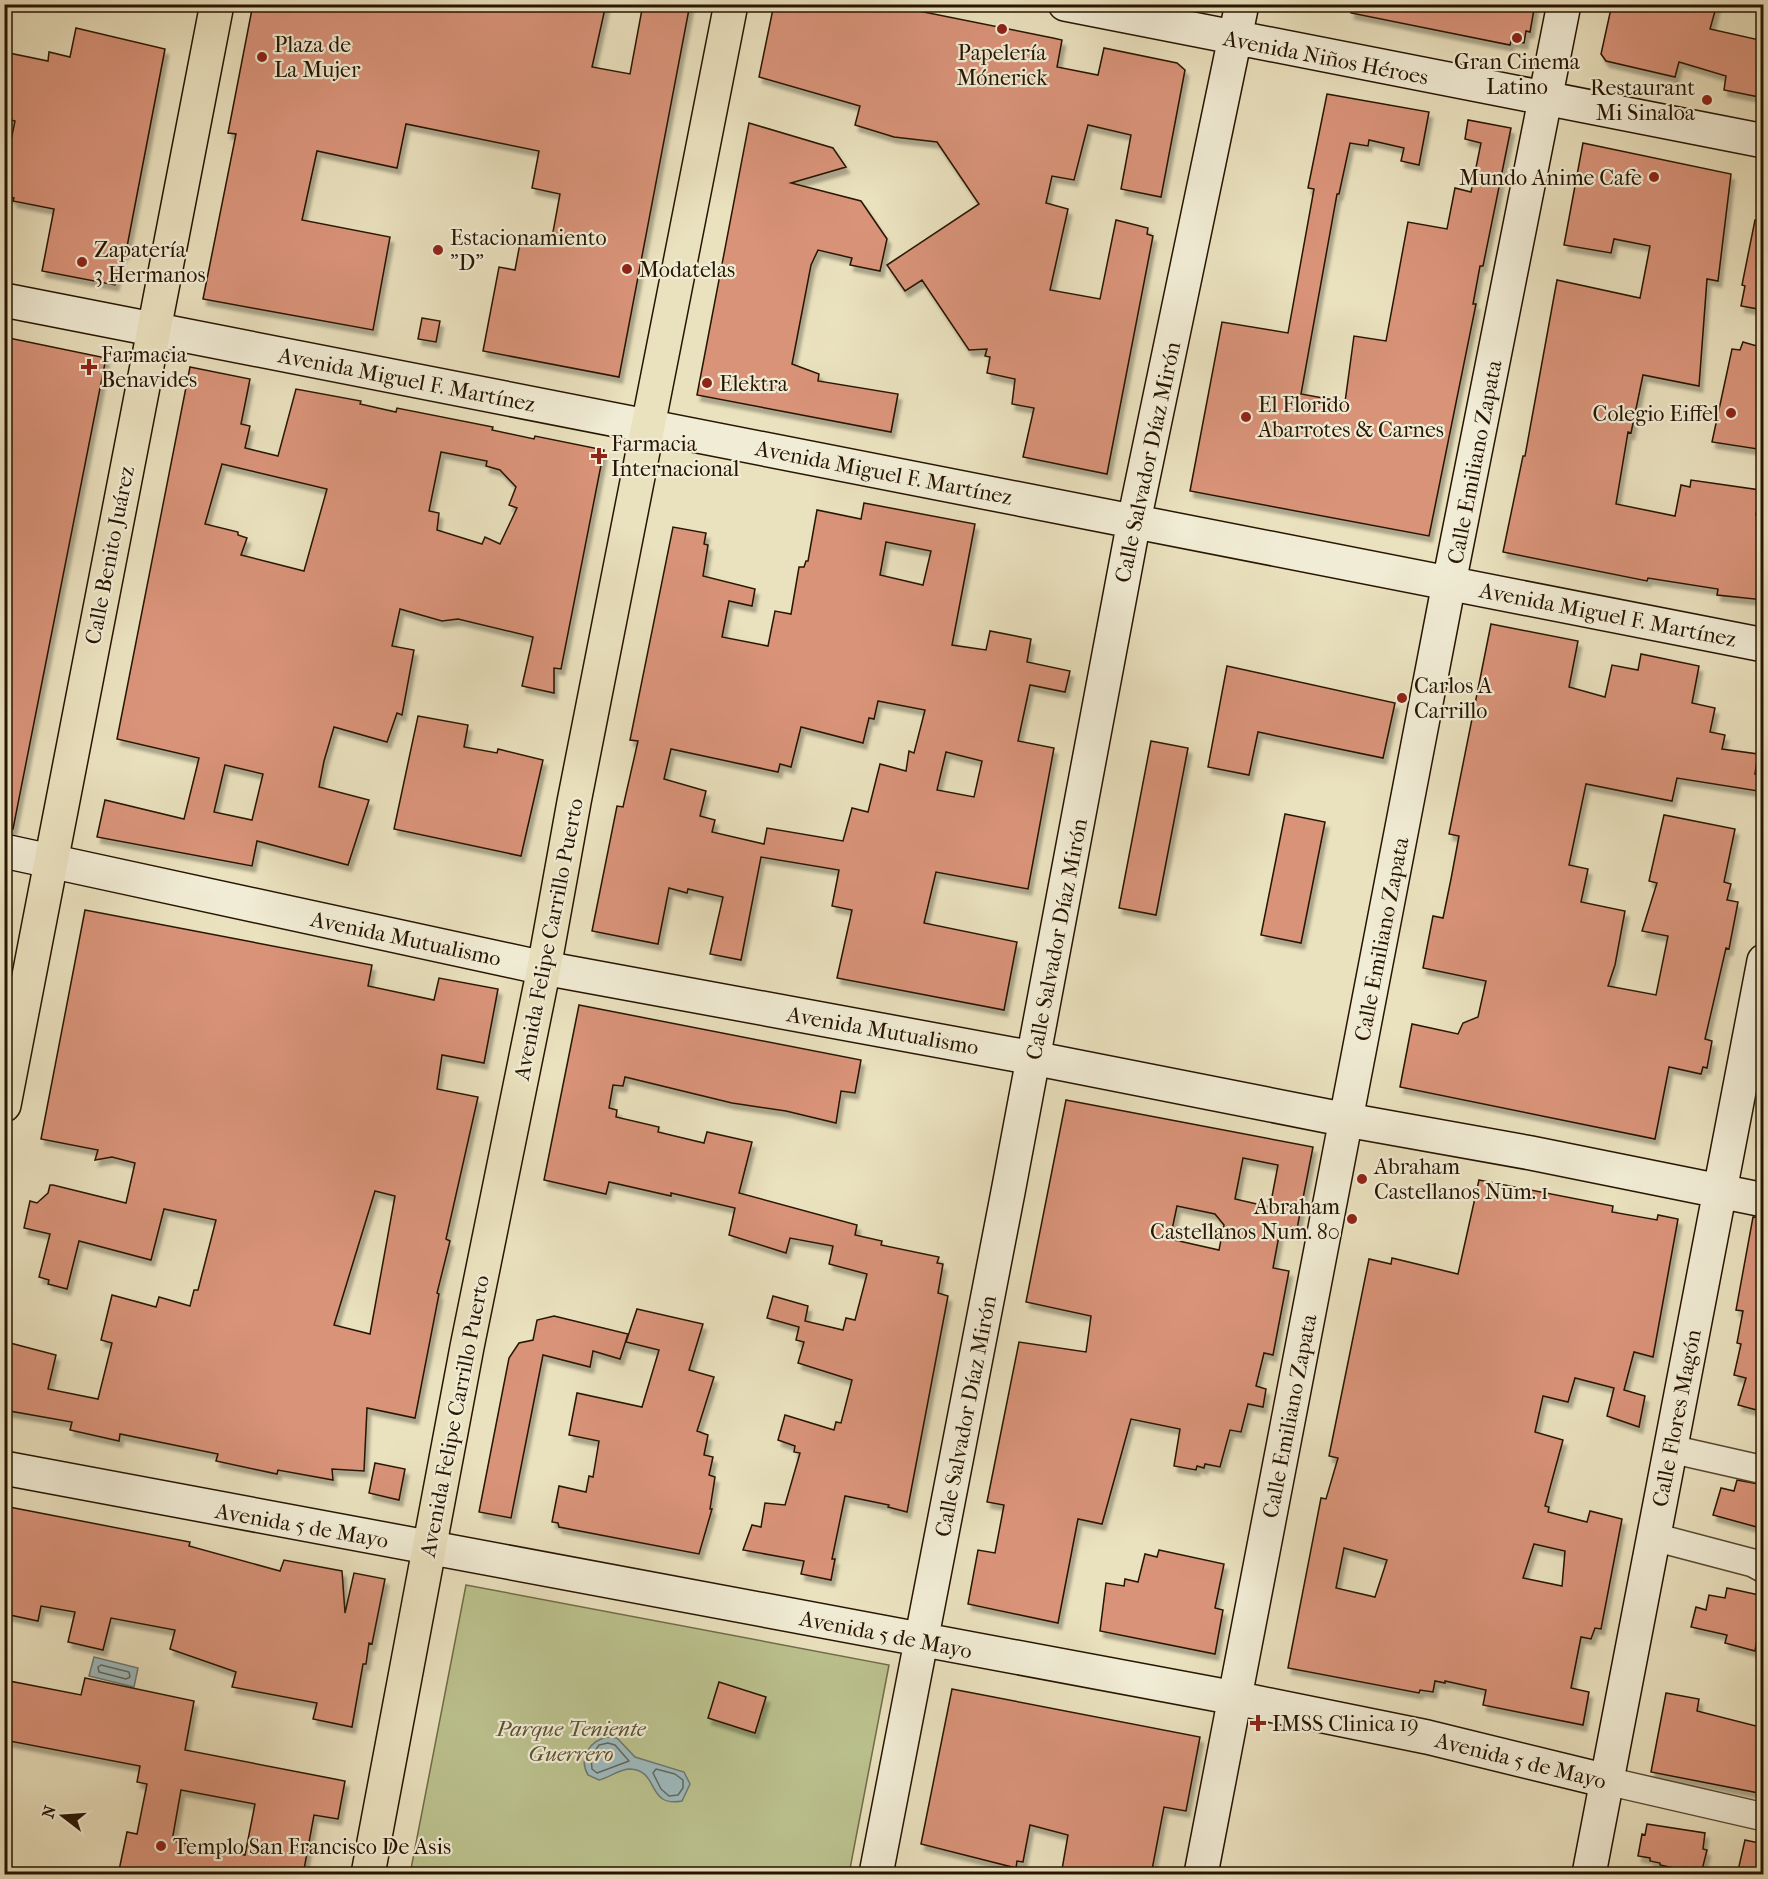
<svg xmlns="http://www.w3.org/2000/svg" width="1768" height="1879" viewBox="0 0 1768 1879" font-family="'IM FELL French Canon',serif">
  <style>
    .green { fill: #bbc28e; stroke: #716c48; stroke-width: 1.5 }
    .water { fill: #9ebabd; stroke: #6e7872; stroke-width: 1.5 }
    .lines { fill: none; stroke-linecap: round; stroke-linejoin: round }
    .shore { stroke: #62685f; stroke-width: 1.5 }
    .building { fill: #d99379; stroke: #271501; stroke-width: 1.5; fill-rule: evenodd; filter: url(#shadow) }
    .street-casing { stroke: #584830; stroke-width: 30 }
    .secondary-casing { stroke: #271501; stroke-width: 36 }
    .primary-casing { stroke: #271501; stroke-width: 36 }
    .street { stroke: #f1ecd5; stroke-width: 27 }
    .secondary { stroke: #f1ecd5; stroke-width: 33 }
    .primary { stroke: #eae1be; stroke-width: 33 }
    .poi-dot { fill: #8f2418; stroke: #f1ecd5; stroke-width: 2 }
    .labels { text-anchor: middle; stroke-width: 4.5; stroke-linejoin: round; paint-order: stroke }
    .poi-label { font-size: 22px; fill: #271501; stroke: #f1ecd5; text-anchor: start }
    .street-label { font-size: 22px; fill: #271501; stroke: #f1ecd5 }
    .park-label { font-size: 22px; font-style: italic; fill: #5b5232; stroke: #f1ecd5 }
  </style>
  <defs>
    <filter id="shadow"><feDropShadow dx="3.5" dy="6" stdDeviation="1.5" flood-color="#0004"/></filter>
  </defs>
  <rect width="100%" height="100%" fill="#eae1be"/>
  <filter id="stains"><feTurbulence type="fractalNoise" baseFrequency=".00333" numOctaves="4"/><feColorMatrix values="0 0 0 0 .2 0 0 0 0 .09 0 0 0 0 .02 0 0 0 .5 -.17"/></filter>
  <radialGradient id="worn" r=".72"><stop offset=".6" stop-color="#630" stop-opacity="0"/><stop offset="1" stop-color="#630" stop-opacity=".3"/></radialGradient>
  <path class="green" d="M466,1585L889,1665L849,1874H410Z"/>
  <path class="water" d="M94,1657L138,1668L134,1687L89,1676Z
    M608,1737L617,1738L635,1757L684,1772L690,1784L682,1801C646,1808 660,1770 630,1769C619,1769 609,1778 599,1780L588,1775C578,1758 590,1740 608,1737Z"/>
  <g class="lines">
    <path class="shore" d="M101,1665L129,1672L130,1677L126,1679L99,1672L98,1667Z
      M608,1743L615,1745L629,1761L597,1773L592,1769L591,1757L599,1745Z
      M656,1769L675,1774L683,1780V1788L678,1795L669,1796L661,1789L653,1773Z"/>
  </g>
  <path class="building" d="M253,4H606L592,67L630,74L643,4H690L619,377L483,351L499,267L515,270L521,238L551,243L560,194L532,188L539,151L406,124L397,168L317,151L302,220L390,237L373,330L203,299L236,134L228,133Z
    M774,4H884L1053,38L1062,40L1057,67L1098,75L1104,48L1177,63L1185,70L1161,197L1121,189L1131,135L1088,125L1074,180L1052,176L1046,203L1068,209L1050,290L1100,299L1116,220L1148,228L1147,234L1153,236L1107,474L1023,457L1034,408L1012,404L1015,379L987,373L990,357L985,356L987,349L969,350L922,280L905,291L887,265L979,204L937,142L894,137L855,125L860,106L759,77Z
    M1352,4H1535L1530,32L1526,31L1524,43L1511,41L1510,45L1351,13Z
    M1612,4H1717L1710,29L1764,41V98L1724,90L1726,76L1679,62L1675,77L1606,61L1601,54Z
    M76,28L165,49L126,252L123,251L115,285L42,271L54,209L13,201L14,198L4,195V154L8,155L15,121L4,118V52L48,61L49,52L70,57Z
    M1327,94L1429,112L1419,165L1401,161L1404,148L1369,140L1368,146L1350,143L1339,194H1337L1301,394L1345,402L1354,336L1386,341L1408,222L1447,229L1455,188L1471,192L1481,143L1465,139L1468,120L1511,128L1483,266H1480L1473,304H1476L1429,536L1190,491L1222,322L1288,333L1314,189L1308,188Z
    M749,123L833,148L846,167L791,183L861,201L887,239L880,271L850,265L852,258L818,250L811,265L792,364L819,374L818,381L898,394L891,432L697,395Z
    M1583,143L1731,174L1718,281L1707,279L1699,386L1643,375L1631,433L1628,432L1616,504L1675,516L1681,485L1690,487L1691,480L1760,490L1756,515L1764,516V600L1717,595L1718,589L1648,578L1647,581L1503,552L1523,456H1525L1557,280L1640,298L1650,246L1614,239L1611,253L1564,245Z
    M1755,220L1764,221V310L1741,306L1745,286L1742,285Z
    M422,318L440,321L436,342L418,339Z
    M4,337L106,358L13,829L4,828Z
    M1743,342L1764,348V450L1712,442L1732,349L1740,350Z
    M190,367L250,379L241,424L250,426L245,448L278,456L296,389L361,401L360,404L396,412L397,408L493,427L492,430L534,439L535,436L604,450L561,669L554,668V693L522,686L533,637L458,619L442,621L400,609L392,646L414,650L402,715L397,713L387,742L334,727L324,761L319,787L369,800L348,865L257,841L252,866L97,837L105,800L184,819L199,758L117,739ZM441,452L487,461L486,466L500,470L516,487L509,505L517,508L500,544L485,537L482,544L437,530L439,513L429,511ZM222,464L327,489L304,571L241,555L247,538L238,535V532L205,524ZM225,765L263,774L252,820L214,812Z
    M864,503L975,524L952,645L986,650L990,631L1031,639L1027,662L1070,671L1065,692L1030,685L1018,741L1054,748L1028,889L936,872L924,923L1017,942L1004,1010L837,978L852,910L832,906L839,870L761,857L741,960L710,954L723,897L688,889L687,893L669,888L658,944L592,931L617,806L623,807L638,741L630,740L673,527L706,533L704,544L708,545L703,576L755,589L752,606L729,601L722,637L768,646L775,611L791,614L799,567H804L806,561H808L817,510L861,519ZM886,542L931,551L923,585L880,575ZM878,701L925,710L914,753L909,751L906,771L880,764L868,812L852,808L843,841L767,828L764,844L712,832L715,820L700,816L706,791L664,779L671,749L778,772L780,764L791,767L801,727L863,743L869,718L874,719ZM946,752L982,761L974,797L937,790Z
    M1491,624L1578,641L1569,687L1605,697L1612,665L1638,670L1641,654L1699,666L1692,703L1715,708L1710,732L1725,735L1722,749L1758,754L1755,774L1762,775L1758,791L1677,778L1672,801L1586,784L1569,865L1588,869L1581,902L1625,911L1615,965L1608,986L1656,995L1668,936L1642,931L1657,883L1649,881L1664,815L1735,829L1724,882L1731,884L1727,900L1738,902L1729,949L1726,948L1705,1039L1712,1041L1707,1068L1703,1067L1701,1074L1669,1067L1655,1139L1400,1087L1412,1024L1458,1034L1463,1023L1478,1017L1486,981L1423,968L1433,916L1443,918L1451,879L1459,836L1449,834Z
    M1227,666L1395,703L1383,758L1258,732L1249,775L1208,767Z
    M418,716L468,725L464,747L497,753L498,749L543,760L521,856L394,829Z
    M1151,741L1188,748L1156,915L1119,908Z
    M1285,814L1325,822L1301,943L1261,935Z
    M85,910L372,965L368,986L434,1000L439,978L498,989L484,1063L442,1055L437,1089L478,1097L446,1239L450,1241L437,1293L439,1294L415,1418L367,1408L364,1471L332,1469L333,1480L278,1470L277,1474L216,1461L218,1454L120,1434L119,1441L70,1430L72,1422L4,1410V1371L10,1343L56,1355L48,1389L98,1399L112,1343L101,1340L112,1295L156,1307L159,1297L190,1306L194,1290H198L216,1220L164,1209L151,1260L79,1241L67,1289L48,1284L49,1280L39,1277L50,1234L24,1228L30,1201L37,1203L48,1193L50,1185H53L126,1203L135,1163L112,1157L95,1160L98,1150L41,1139ZM375,1191L395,1196L370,1334L334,1325Z
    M579,1005L861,1060L855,1093L841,1091L836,1123L786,1111L732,1103L625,1077L623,1086L613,1085L609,1108L617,1110L616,1117L659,1127L658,1132L704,1143L707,1132L752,1142L739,1193L857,1225L855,1235L882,1241L881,1245L939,1257L937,1263L943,1264L938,1293L948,1296L907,1512L888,1507L889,1505L845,1496L832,1559H835L831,1580L801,1574L804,1561L743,1550L752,1525L761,1527L765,1503L785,1505L800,1453L794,1452L795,1446L778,1440L785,1415L834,1430L836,1422L841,1423L852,1380L798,1363L804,1342L796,1340L799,1327L767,1318L773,1296L808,1306L805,1321L843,1330L846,1318L855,1320L867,1274L829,1264L833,1246L790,1238L786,1253L729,1235L735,1208L671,1193V1196L609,1182L606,1194L544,1180Z
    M1066,1100L1313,1147L1296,1234L1280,1230L1273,1268L1289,1271L1273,1355L1264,1353L1256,1386L1266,1389L1263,1407L1248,1404L1241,1432L1230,1430L1220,1467L1205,1464L1204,1468L1197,1466L1196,1470L1174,1466L1180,1429L1131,1419L1102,1524L1078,1519L1058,1623L968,1604L978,1550L995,1553L1004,1505L987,1502L1019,1342L1086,1352L1091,1316L1026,1302ZM1243,1158L1278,1165L1270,1207L1235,1199ZM1177,1206L1215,1214L1224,1225L1219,1250L1170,1239Z
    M1479,1180L1613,1206L1612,1212L1657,1220L1658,1215L1678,1219L1653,1357L1634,1352L1624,1390L1645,1396L1639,1427L1607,1416L1614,1388L1575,1378L1568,1402L1543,1396L1535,1432L1563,1440L1545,1506L1549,1507L1548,1512L1587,1522L1590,1511L1622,1519L1601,1629L1595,1628L1591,1639L1581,1637L1571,1688L1589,1692L1583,1725L1483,1705L1486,1690L1445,1681V1683L1435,1681L1433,1692L1420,1690L1419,1693L1288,1668L1321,1498L1326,1499L1338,1458L1329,1456L1369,1259L1391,1264L1392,1258L1458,1274ZM1534,1544L1565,1551L1562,1586L1523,1578ZM1344,1548L1387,1560L1375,1597L1336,1588Z
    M1753,1217L1764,1218V1412L1738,1405L1746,1378L1734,1375L1741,1344L1737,1343L1743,1311L1736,1310Z
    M637,1309L703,1324L689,1370L714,1377L697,1431L708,1435L704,1455L713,1457L709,1475L715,1477L710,1509H712L699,1554L559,1527L558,1523L552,1522L559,1486L586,1492L589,1476L593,1477L599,1441L569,1435L577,1393L642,1407L659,1350L626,1342Z
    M554,1316L628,1334L620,1359L593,1351L590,1367L543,1355L511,1518L479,1512L509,1358L519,1343L533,1340L537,1320Z
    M375,1463L405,1469L399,1500L369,1493Z
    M1737,1480L1764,1485V1529L1713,1515L1721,1488L1734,1491Z
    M4,1506L190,1542L189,1546L280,1571L284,1560L342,1571L345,1613L354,1573L385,1579L372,1644L369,1643L366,1664H363L352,1727L313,1719L317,1703L232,1687L236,1672L170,1649L175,1630L111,1618L103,1650L68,1642L75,1612L41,1606L38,1621L5,1614L8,1596L4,1595Z
    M1159,1550L1224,1564L1215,1608L1223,1610L1215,1654L1100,1631L1106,1583L1124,1586L1125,1579L1138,1582L1145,1554L1157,1557Z
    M1727,1588L1764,1596L1755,1651L1725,1643L1727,1635L1691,1627L1696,1607L1706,1610L1709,1595L1725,1598Z
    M85,1678L194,1701L185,1750L345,1781L338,1819L314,1815L303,1875H118L127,1832L137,1834L147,1784L137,1782L140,1766L4,1740V1680L81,1695ZM181,1790L255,1804L245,1855L172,1841Z
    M719,1682L766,1697L755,1733L708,1718Z
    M952,1689L1200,1737L1186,1811L1164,1807L1151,1875H1061L1068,1835L1030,1825L1023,1862L1017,1861L1016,1868L921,1844Z
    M1666,1693L1699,1699L1697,1711L1764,1728V1794L1651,1772Z
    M1647,1824L1705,1833L1703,1849L1707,1850L1701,1874L1660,1865V1863L1650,1861V1858L1638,1856L1642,1834L1645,1835Z
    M1745,1840L1764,1844V1875H1737Z"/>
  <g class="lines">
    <defs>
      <path id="street" d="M1671,1449L1764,1470
        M1654,1537L1753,1563L1764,1569
        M1607,1781L1764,1817"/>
      <path id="secondary" d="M1065,4L1764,141
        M4,300L1764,645
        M4,851L544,968L1033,1058L1347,1120L1531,1153L1764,1200
        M4,1468L1235,1698L1427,1737L1607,1781
        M876,1874L1008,1192L1134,521L1242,4
        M1201,1874L1449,583L1564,4
        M1589,1874L1764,961"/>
      <path id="primary" d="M4,1105L217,4
        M368,1874L467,1347L544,968L574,802L731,4"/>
    </defs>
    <use href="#street" class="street-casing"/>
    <use href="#secondary" class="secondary-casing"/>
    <use href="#primary" class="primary-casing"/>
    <use href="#street" class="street"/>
    <use href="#secondary" class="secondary"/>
    <use href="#primary" class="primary"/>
  </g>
  <g class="poi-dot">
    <circle cx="1002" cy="29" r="6"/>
    <circle cx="1517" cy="38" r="6"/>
    <circle cx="262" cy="57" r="6"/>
    <circle cx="1707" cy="100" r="6"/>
    <circle cx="1654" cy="177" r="6"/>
    <circle cx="438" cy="250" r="6"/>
    <circle cx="82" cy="262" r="6"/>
    <circle cx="627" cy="269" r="6"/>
    <path d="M86 358h6v6h6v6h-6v6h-6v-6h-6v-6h6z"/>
    <circle cx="707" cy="383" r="6"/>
    <circle cx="1731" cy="413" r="6"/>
    <circle cx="1246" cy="417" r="6"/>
    <path d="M596 447h6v6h6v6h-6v6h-6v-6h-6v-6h6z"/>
    <circle cx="1402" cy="698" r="6"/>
    <circle cx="1362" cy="1179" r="6"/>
    <circle cx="1352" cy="1219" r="6"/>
    <path d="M1255 1714h6v6h6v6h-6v6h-6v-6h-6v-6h6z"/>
    <circle cx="161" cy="1846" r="6"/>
  </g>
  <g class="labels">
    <g class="poi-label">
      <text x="274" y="52">Plaza de<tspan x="274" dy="25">La Mujer</tspan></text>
      <text x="1002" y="60" text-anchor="middle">Papelería<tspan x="1002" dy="25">Mónerick</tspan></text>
      <text x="1517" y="69" text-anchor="middle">Gran Cinema<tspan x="1517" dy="25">Latino</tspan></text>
      <text x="1695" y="95" text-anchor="end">Restaurant<tspan x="1695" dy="25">Mi Sinaloa</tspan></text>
      <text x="1642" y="185" text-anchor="end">Mundo Anime Cafe</text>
      <text x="450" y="245">Estacionamiento<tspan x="450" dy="25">"D"</tspan></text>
      <text x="94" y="257">Zapatería<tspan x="94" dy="25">3 Hermanos</tspan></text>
      <text x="639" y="277">Modatelas</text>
      <text x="101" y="362">Farmacia<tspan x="101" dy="25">Benavides</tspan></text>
      <text x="719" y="391">Elektra</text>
      <text x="1258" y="412">El Florido<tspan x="1258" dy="25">Abarrotes &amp; Carnes</tspan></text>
      <text x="1719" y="421" text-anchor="end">Colegio Eiffel</text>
      <text x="611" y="451">Farmacia<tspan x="611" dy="25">Internacional</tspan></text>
      <text x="1414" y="693">Carlos A<tspan x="1414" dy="25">Carrillo</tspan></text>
      <text x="1374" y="1174">Abraham<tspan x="1374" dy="25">Castellanos Num. 1</tspan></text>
      <text x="1340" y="1214" text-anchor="end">Abraham<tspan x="1340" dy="25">Castellanos Num. 80</tspan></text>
      <text x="1272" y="1731">IMSS Clinica 19</text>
      <text x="173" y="1854">Templo San Francisco De Asis</text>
    </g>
    <g class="street-label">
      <text transform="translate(1326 57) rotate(11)" y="8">Avenida Niños Héroes</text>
      <text transform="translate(407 379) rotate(11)" y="8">Avenida Miguel F. Martínez</text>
      <text transform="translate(1147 462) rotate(-78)" y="8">Calle Salvador Díaz Mirón</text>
      <text transform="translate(1474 462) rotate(-79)" y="8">Calle Emiliano Zapata</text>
      <text transform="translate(884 472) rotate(11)" y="8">Avenida Miguel F. Martínez</text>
      <text transform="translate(109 555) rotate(-79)" y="8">Calle Benito Juárez</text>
      <text transform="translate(1608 614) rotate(11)" y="8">Avenida Miguel F. Martínez</text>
      <text transform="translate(406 938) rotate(12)" y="8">Avenida Mutualismo</text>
      <text transform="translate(548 939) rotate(-79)" y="8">Avenida Felipe Carrillo Puerto</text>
      <text transform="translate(1056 939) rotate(-79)" y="8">Calle Salvador Díaz Mirón</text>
      <text transform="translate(1381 939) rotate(-79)" y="8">Calle Emiliano Zapata</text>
      <text transform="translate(883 1030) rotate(10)" y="8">Avenida Mutualismo</text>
      <text transform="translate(454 1416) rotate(-79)" y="8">Avenida Felipe Carrillo Puerto</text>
      <text transform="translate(965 1416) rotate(-79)" y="8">Calle Salvador Díaz Mirón</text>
      <text transform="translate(1289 1416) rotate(-79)" y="8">Calle Emiliano Zapata</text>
      <text transform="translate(1676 1418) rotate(-79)" y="8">Calle Flores Magón</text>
      <text transform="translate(302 1525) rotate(10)" y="8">Avenida 5 de Mayo</text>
      <text transform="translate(886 1634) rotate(11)" y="8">Avenida 5 de Mayo</text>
      <text transform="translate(1521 1760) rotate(14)" y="8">Avenida 5 de Mayo</text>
    </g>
    <g class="park-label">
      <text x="571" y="1736">Parque Teniente<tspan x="571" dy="25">Guerrero</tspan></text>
    </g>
  </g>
  <rect width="1768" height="1879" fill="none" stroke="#eae1be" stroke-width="24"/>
  <rect x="6" y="6" width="1756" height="1867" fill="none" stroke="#271501" stroke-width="3"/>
  <rect x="12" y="12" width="1744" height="1855" fill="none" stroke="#271501" stroke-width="1.5"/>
  <g transform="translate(63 1816) rotate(287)" stroke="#f1ecd5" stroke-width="4.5" paint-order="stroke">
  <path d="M0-4.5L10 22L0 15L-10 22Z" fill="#271501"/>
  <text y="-9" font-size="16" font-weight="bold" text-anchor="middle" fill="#271501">N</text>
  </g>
  <rect width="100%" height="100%" filter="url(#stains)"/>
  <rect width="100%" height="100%" fill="url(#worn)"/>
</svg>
